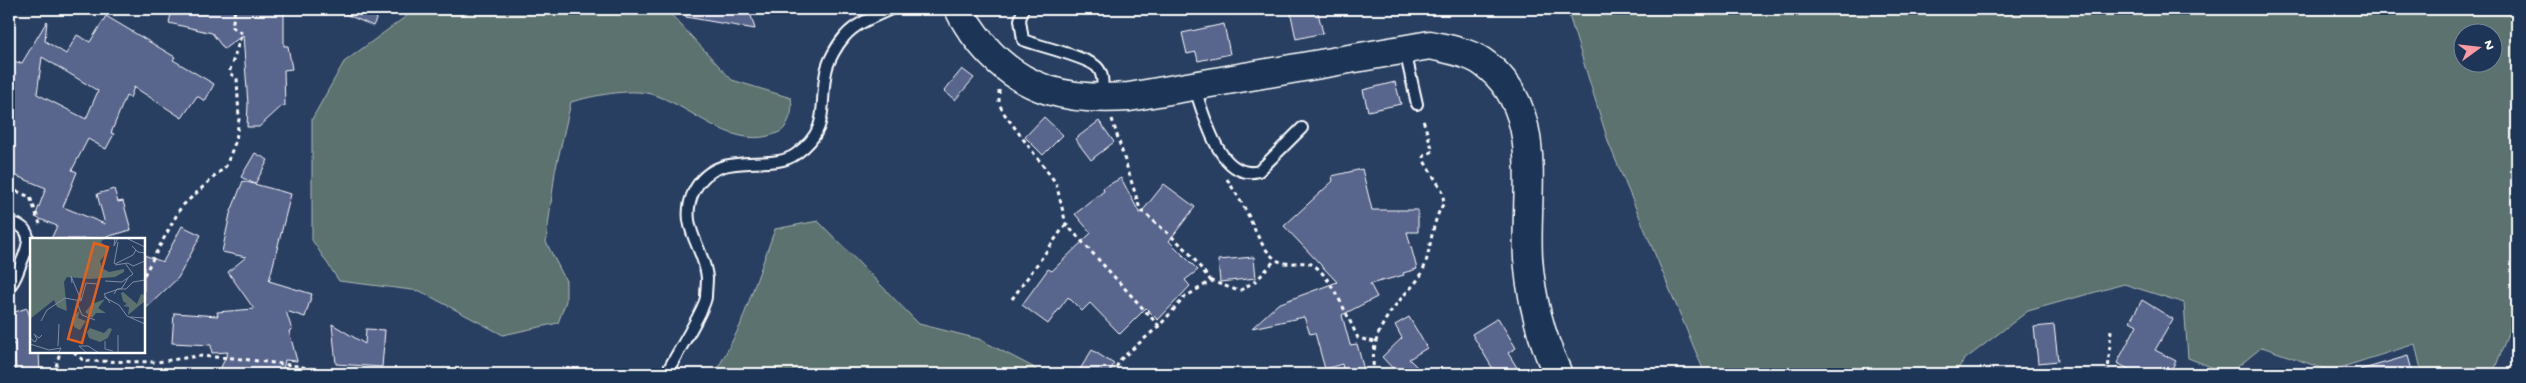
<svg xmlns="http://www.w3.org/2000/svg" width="2526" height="383" viewBox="0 0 2526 383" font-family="'Gochi Hand',sans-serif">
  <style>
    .green { fill: #5c726e; stroke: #aeb8b6; fill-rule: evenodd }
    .building { fill: #59658d; stroke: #fff; fill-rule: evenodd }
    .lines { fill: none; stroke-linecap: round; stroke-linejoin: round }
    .lane-casing { stroke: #fff; stroke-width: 14 }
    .secondary-casing { stroke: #fff; stroke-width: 31 }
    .path { stroke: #fff; stroke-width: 3; stroke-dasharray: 4 4; stroke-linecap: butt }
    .lane { stroke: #1d3557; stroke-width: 10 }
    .secondary { stroke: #1d3557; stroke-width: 28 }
    .inset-road { fill: none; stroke: #7f8ca1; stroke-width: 1 }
    .view { fill: #e96118; fill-opacity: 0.15; stroke: #e96118; stroke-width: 2.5 }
    .inset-edge { fill: none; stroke: #fff; stroke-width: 2.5 }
  </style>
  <rect width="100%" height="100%" fill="#293f62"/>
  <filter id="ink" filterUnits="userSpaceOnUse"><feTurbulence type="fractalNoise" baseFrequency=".02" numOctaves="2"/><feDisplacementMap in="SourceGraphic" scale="10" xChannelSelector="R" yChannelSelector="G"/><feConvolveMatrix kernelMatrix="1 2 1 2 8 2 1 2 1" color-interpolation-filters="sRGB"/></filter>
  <g filter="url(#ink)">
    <path class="green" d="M416,9H666L732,80L791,98C793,110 791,117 785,127C782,132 777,133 772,135C729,149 689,104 651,94C629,88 592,96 571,102L555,172L546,242L566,281V301L558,323L503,335L420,291L339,281L312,240V119L344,62Z
      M1567,9H2517V309L2493,374H2422L2415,344L2330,371L2262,347L2229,374L2188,358L2184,303L2124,284L2028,311L1964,360L1954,374H1705L1609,144ZM2464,32H2494V62H2464Z
      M818,221L919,324L979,339L1033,367L1040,374H715L740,326L775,229Z"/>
    <path class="building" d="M172,9H284V46H288L292,69L284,70L285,106H282L259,127H247L248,104L243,35L224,49L212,33L169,23Z
      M334,9H381L373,26Z
      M687,9H749L755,29L686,17Z
      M1298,9H1317L1323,33L1296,39L1290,10Z
      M106,16L175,57L173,60L214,84L205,101L197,96L182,118L134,87L130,98L126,96L111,133L114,134L106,149L88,139L72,170L77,172L63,207L105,224L97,194L114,189L118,202L123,201L131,230L99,239H51L57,226L35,217L46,188L9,173V61L22,63L47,21L45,41L66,54L77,35L90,42ZM42,57L98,91L86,119L37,94Z
      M1224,24L1230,54L1198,61L1196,52L1187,54L1182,33Z
      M962,69L974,78L955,100L944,91Z
      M1395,82L1401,104L1368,111L1363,90Z
      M1044,117L1063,135L1043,155L1025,137Z
      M1099,121L1114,142L1091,160L1075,139Z
      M255,153L268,160L255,184L241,177Z
      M1362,169L1372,210H1418V232H1407L1417,269L1403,273L1404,275L1370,284L1377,297L1342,315L1350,345L1357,344L1365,374H1344L1342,364L1325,369L1315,333L1310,334L1304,317L1252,328L1278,304L1337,282L1284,226L1333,181L1332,176Z
      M1121,178L1140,214L1164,184L1195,207L1169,241L1198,270L1185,280L1190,286L1158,320L1146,308L1120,334L1090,303L1082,311L1068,297L1048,324L1022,305L1048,269L1052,271L1091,233L1075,214L1104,191L1103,188Z
      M243,181L291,194L269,281L312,294L305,317L286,311L292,330L289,331L297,361L285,360L282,374H218L228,352L212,353L211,345L172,343L174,313L218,316L217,312L254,309L228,272L246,257L222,252L230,214Z
      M182,226L201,235L178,278L144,310V255L163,262Z
      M1254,257L1256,278L1220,282L1218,260Z
      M2142,300L2173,319L2155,350L2176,361L2169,374H2138L2117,363L2137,325L2130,321Z
      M27,308L31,320V352H39L40,374H16L15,344L9,345V314Z
      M1409,317L1427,348L1409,359L1424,374H1398L1382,357L1402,338L1395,325Z
      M1498,318L1516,348L1508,353L1521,374H1496L1472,334Z
      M332,324L365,344L366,329L385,330L382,367L336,364Z
      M2054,325L2058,361L2038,363L2034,327Z
      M1092,350L1114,364L1108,374H1077Z
      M2408,356L2413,374H2360V370Z"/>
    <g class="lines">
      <defs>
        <path id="lane" d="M1023,9L1020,20L1023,40C1039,46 1087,57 1097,67C1105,75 1102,88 1102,98
          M1405,51L1417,104
          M1194,86C1204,114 1219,182 1259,171L1302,128
          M9,222C37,228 28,247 20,266C17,274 15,281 9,287
          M666,374C673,360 705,309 706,297C706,291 707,284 707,278C705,248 677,226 694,191C717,146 769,174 796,154C831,129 819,107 826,72C828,61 837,45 845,36C856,23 876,16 891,9"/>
        <path id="secondary" d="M959,9C965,22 973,33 982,44C1022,92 1069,101 1129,97L1430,45C1447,49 1467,52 1481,61C1547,106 1524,191 1528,258C1531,299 1540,335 1557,372"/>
      </defs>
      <use href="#lane" class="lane-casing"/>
      <use href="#secondary" class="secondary-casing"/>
      <path class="path" d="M999,90V103L1003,112L1056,183L1066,224L1159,326
        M1112,119L1140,209L1187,250L1211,281
        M1227,179C1233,189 1240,199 1245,209C1255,227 1258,244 1274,258C1285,268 1299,260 1311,264C1329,271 1349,320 1358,338L1375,342
        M9,188L30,197L40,224
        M144,275L181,207L226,166L236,140L239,119L237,78L229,73L242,33L232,27L235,9
        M1012,299L1066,224
        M74,352L84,361L157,362L198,356L233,358L298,366L333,374
        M54,374L60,352
        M345,374L381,372L404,374
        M1112,374L1121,359L1159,326L1185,297L1211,281L1239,291L1257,280L1275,260
        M1374,374C1370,345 1381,322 1400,300C1407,291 1417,283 1422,273C1432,250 1430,224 1444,203L1442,190L1424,161V156L1433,151L1422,117
        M2108,374L2111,329
        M2175,374L2177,367"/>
      <use href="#lane" class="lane"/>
      <use href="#secondary" class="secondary"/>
    </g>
  </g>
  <g transform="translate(30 238)">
    <rect width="115" height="115" fill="#293f62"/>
    <path d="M0,0H75L71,4L79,12L70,23L72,30L79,34L94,31V34L85,39L60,41L37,39L34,44L37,73L27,69L24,62L0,81ZM93,54L107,66L111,56L115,57V63L98,77L99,69L93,68L97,66L93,63L91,55ZM75,61L68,70L76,75H66L62,80L55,74L62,66ZM50,72L48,80L56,83L50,92L44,89L42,80ZM60,90L74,95L79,90L82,91L78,100L70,104L59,100L57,94Z" fill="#5c726e"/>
    <path class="inset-road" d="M85,0L84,8L88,0M96,0L115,9M102,8L108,14L115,15M84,26L88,4M85,26L103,17L106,12M85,27L98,25L103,28L115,23M75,43L92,44L103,36L95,25M42,45L41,38L51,62M84,56L87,51H96L103,44L115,42M74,59L89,67L97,78L115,86M47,65L52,77L65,82M80,65L74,56L92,50L98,40M100,79L115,80M11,83L17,72L35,60L51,63L56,45L68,46M88,97V115M0,100L5,104L7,101L4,96L9,100L12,97M75,103V111L83,113M0,106L19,112L31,110L29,114L15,115M28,108L29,86M57,115L49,108H58L69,115"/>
    <path class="view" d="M64,5L78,9L52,105L38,101Z"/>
    <rect width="115" height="115" class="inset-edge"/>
  </g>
  <rect width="2526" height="383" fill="none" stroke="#1d3557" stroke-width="30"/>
  <rect x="15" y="15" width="2496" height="353" fill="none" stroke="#fff" stroke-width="2" filter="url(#ink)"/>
  <g transform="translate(2478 48) rotate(75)"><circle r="24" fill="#1d3557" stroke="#77869a"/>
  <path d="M0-4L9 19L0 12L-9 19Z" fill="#ff9aa2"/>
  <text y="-8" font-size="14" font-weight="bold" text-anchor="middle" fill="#ffffff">N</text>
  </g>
</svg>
